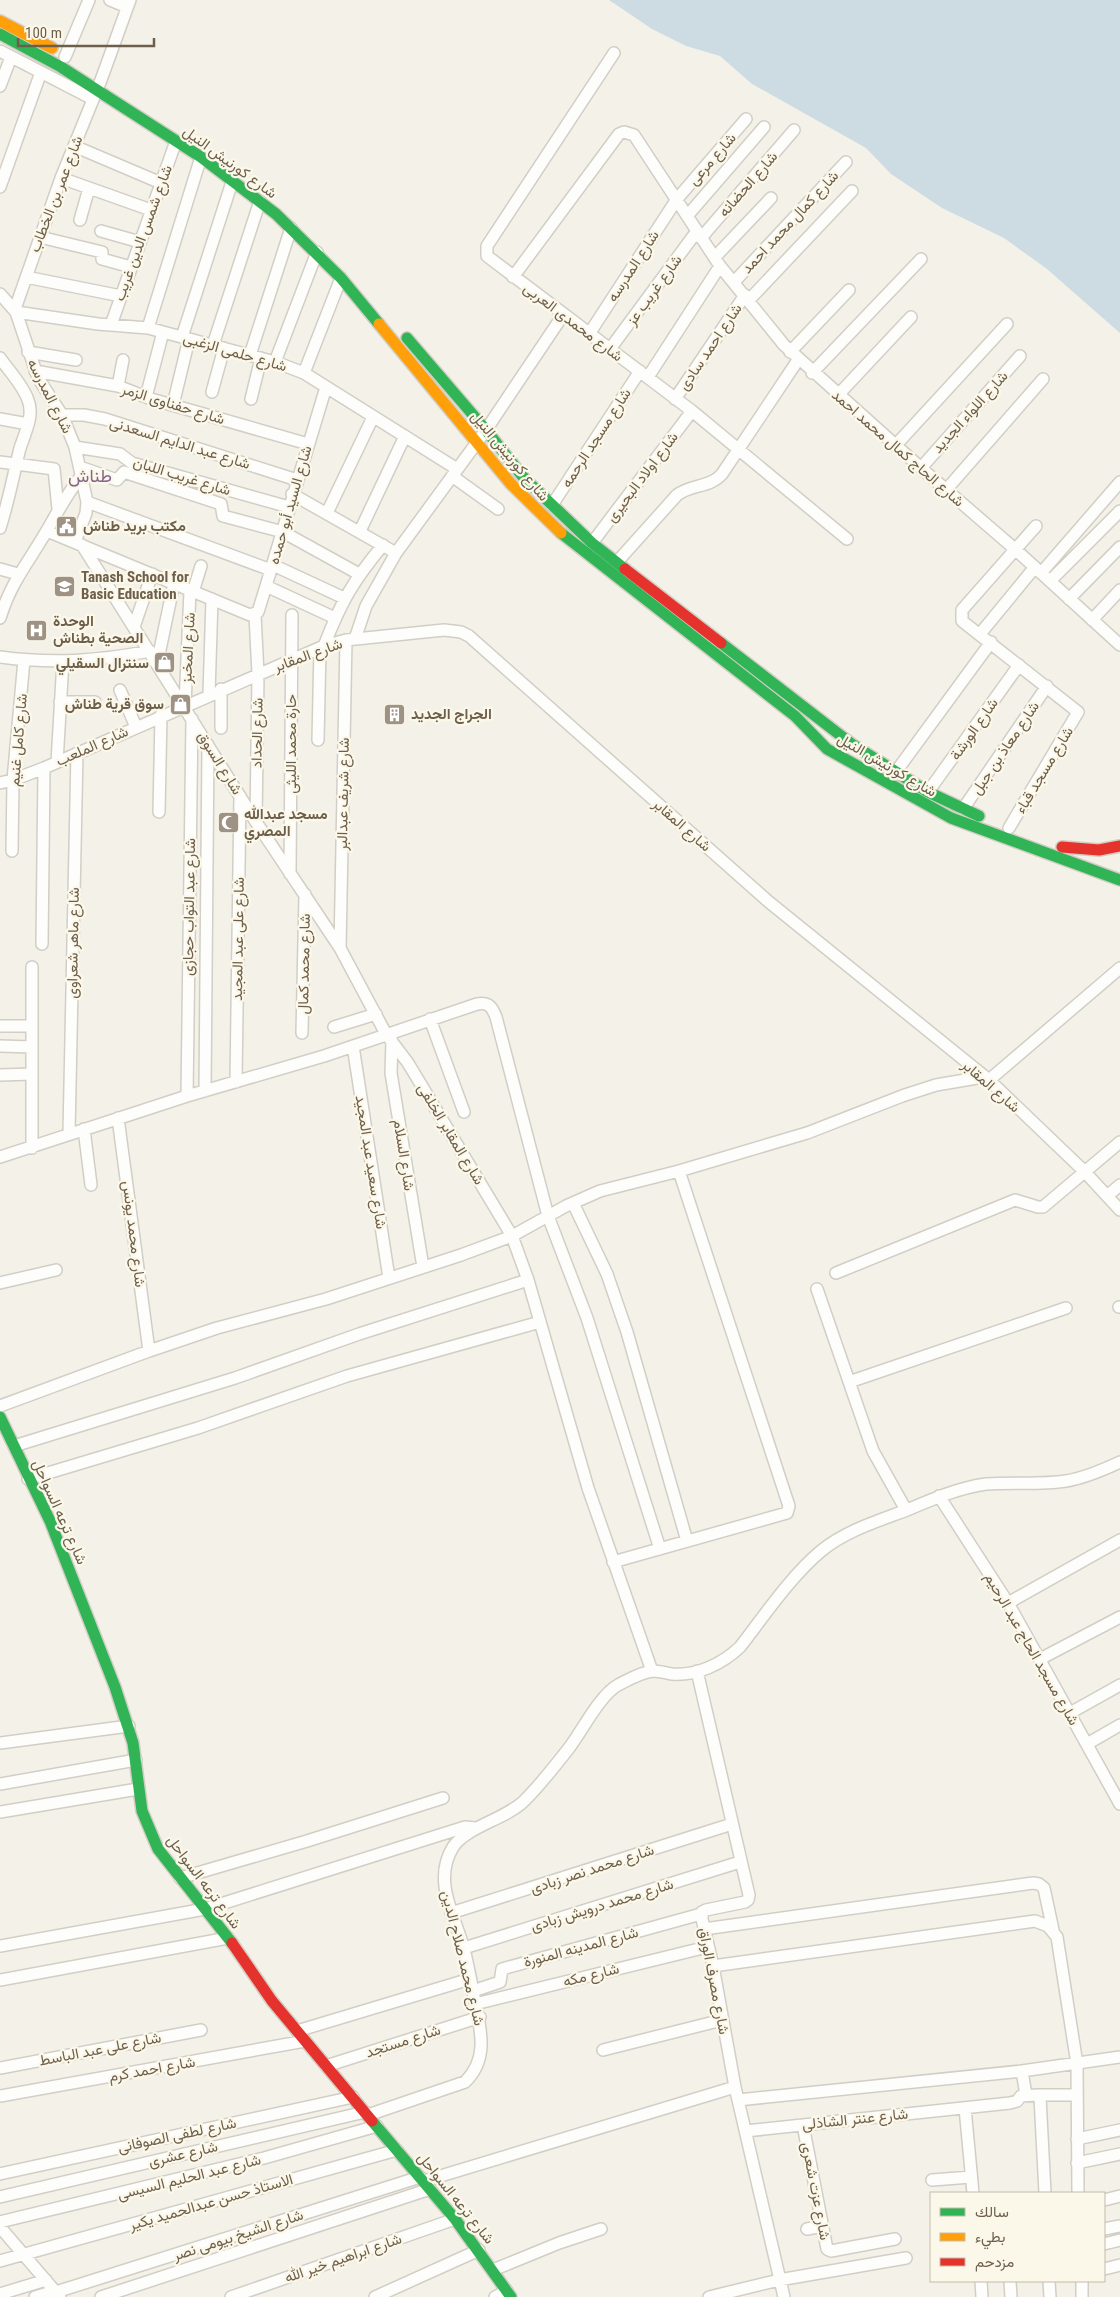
<svg xmlns="http://www.w3.org/2000/svg" width="1120" height="2297" viewBox="0 0 1120 2297" font-family="'Roboto Condensed',Vazirmatn,sans-serif">
  <style>
    .water { fill: #ccdce2 }
    .lines { fill: none; stroke-linecap: round; stroke-linejoin: round }
    .street-casing { stroke: #d2cec5; stroke-width: 14 }
    .fast-casing { stroke: #d2cec5; stroke-width: 14 }
    .slow-casing { stroke: #d2cec5; stroke-width: 14 }
    .jam-casing { stroke: #d2cec5; stroke-width: 14 }
    .street { stroke: #fdfdfc; stroke-width: 11 }
    .fast { stroke: #30b455; stroke-width: 11 }
    .slow { stroke: #ff9f0a; stroke-width: 11 }
    .jam { stroke: #e5322d; stroke-width: 11 }
    .labels { text-anchor: middle; stroke-width: 4.5; stroke-linejoin: round; paint-order: stroke }
    .street-label { font-size: 15px; fill: #6e5f4d; stroke: #fcf8e9 }
    .poi-label { font-size: 15px; font-weight: bold; fill: #6e5f4d; stroke: #fcf8e9; text-anchor: start }
    .quarter-label { font-size: 18px; fill: #85658b; stroke: #fcf8e9 }
  </style>
  <rect width="100%" height="100%" fill="#f4f2e8"/>
  <path class="water" d="M609,0H1120V333L1047,269L1004,238L942,208L891,174L866,148L752,84L720,56L686,46L652,29Z"/>
  <g class="lines">
    <defs>
      <path id="street" d="M110,0L127,7
        M0,51L93,99
        M614,53L487,246V256L692,411L847,539
        M65,57L89,0
        M0,86L11,57
        M74,146L161,183
        M61,178L151,210
        M0,187L41,72
        M688,215L764,127
        M80,220L89,188
        M101,231L140,242
        M40,237L102,252V259L131,267
        M701,238L794,130
        M715,257L771,198
        M26,277L121,296
        M513,277L619,134L624,132L634,135L720,266L784,345L921,468L1016,550L1120,645
        M734,282L846,162
        M0,294L16,312L38,378L62,415L75,447L87,502L86,513L75,542
        M749,300L852,191
        M15,309L61,178L101,80L130,0
        M16,312L98,324L148,328L275,362L304,373L457,469
        M111,325L176,141
        M148,328L201,157
        M589,334L677,199L746,119
        M182,337L233,179
        M213,345L260,201
        M610,349L697,231
        M28,352L76,360
        M790,352L849,290
        M250,355L291,228
        M0,358C9,371 23,385 28,400C35,417 23,436 19,452C13,478 8,503 0,528
        M275,362L317,252
        M35,371L118,386L151,399L308,444
        M304,373L341,278
        M812,373L921,259
        M648,377L720,266
        M118,386L123,360
        M212,392L224,348
        M838,395L911,317
        M146,397L163,332
        M251,399L261,358
        M675,399L745,295
        M173,405L189,339
        M62,415H84L105,419L297,480
        M0,419L28,424
        M895,446L1007,324
        M75,447L120,454L132,463L289,507
        M0,462L54,469L58,509
        M80,467L117,480L124,472L221,504L223,516L283,532L359,574
        M921,468L1020,356
        M452,476L498,509
        M946,490L1043,379
        M292,494L396,553
        M87,502L271,570
        M552,505L640,371
        M327,513L373,417
        M47,531L250,615L258,612L266,586L326,387
        M360,531L405,436
        M592,543L692,411
        M82,545L256,822L340,948L386,1034L408,1063L512,1236L528,1280L588,1488L652,1671
        M617,562L677,495C691,484 710,488 722,474L798,360
        M273,565L344,598
        M0,569L18,574
        M1041,573L1120,482
        M1050,581L1120,511
        M266,586L335,618
        M193,592L201,566
        M1069,599L1120,547
        M255,615L258,674L256,822
        M0,618C11,582 28,563 46,532C58,512 67,493 82,475
        M1092,620L1120,590
        M134,627L152,574
        M980,634L1035,567
        M355,639L366,606L396,553L486,430L563,315
        M324,646C341,602 353,581 383,545
        M0,657C52,664 98,661 150,651
        M157,664L174,583
        M221,689V728
        M120,690L136,727
        M209,694L212,599
        M60,702H95
        M185,705L190,591
        M318,740L320,648
        M57,762L63,661
        M895,773L991,642
        M0,783L13,780L44,768L324,646L346,640L444,630L461,632L469,636L769,902L989,1080L1084,1171L1120,1210
        M928,792L1019,665
        M963,809L1047,686
        M159,812L161,715
        M1009,828L1078,712L962,621V610L1036,526
        M12,851L13,780L24,660
        M290,874L292,615
        M42,944L44,768
        M340,948L346,640
        M430,1019L464,1112
        M0,1026H32
        M334,1027L376,1014
        M302,1033L305,894
        M392,1041L391,1073L423,1267
        M0,1046L32,1047
        M353,1046L389,1278
        M0,1075L32,1074
        M989,1080L1120,968
        M236,1082L240,796
        M205,1091L208,745
        M187,1096L192,719
        M118,1118L149,1351
        M84,1129L91,1185
        M69,1133L77,753
        M32,1148V967
        M0,1157L187,1096L324,1056L477,1004C489,1002 492,1007 496,1017L548,1216L587,1318L660,1549
        M1107,1196L1120,1185
        M573,1203L607,1274L627,1332L687,1541
        M836,1273L1015,1200L1038,1207H1043L1120,1142
        M0,1283L56,1270
        M817,1289L873,1451L906,1510
        M1119,1307H1120
        M849,1382L1066,1308
        M0,1406L149,1351L217,1328L326,1299L461,1255L512,1236L566,1206L600,1191L679,1171L807,1133L902,1096L936,1085L983,1077
        M14,1446L235,1378L359,1334L528,1280
        M28,1479L198,1428L347,1376L540,1322
        M939,1496L1008,1603L1120,1804
        M613,1562L787,1513L789,1506L679,1171
        M1008,1603L1120,1540
        M1040,1659L1120,1617
        M697,1671L749,1895L748,1900L745,1902L706,1910L702,1912V1919L713,1966L735,2087L784,2297
        M1070,1713L1120,1685
        M0,1743L129,1726
        M1087,1744L1120,1725
        M0,1784L136,1760
        M0,1812L138,1789
        M180,1878L307,1841L443,1798
        M451,1913L732,1824
        M704,1929L1033,1883L1039,1884L1044,1888L1053,1930
        M0,1946L205,1909L465,1827L476,1828
        M464,1948L740,1862
        M713,1966L1035,1921L1048,1926L1057,1937L1077,2064L1078,2193
        M0,1980L228,1938
        M473,1991L500,1982L502,1969L701,1914
        M475,2004L707,1947
        M297,2031L470,1979
        M603,2050L722,2020
        M326,2066L480,2017
        M0,2068L201,2030
        M1022,2071L1026,2095
        M1039,2095H1077
        M0,2096L305,2041
        M738,2100L1022,2071L1120,2057
        M965,2108L973,2193
        M368,2115L465,2082C490,2058 480,2027 474,1997C471,1981 468,1965 464,1949C455,1916 432,1881 453,1847C467,1826 507,1819 525,1800C541,1784 555,1766 569,1748C582,1731 600,1695 618,1685C628,1680 641,1672 653,1671C659,1671 666,1673 672,1674C697,1676 722,1664 740,1647C764,1616 791,1576 821,1551C845,1531 878,1521 907,1510C933,1499 958,1488 986,1484C1013,1482 1040,1485 1066,1481C1085,1478 1103,1470 1120,1462
        M803,2125L827,2249L831,2251L895,2239
        M746,2131L1010,2103L1017,2101L1021,2096L1037,2095L1040,2097L1045,2193
        M1077,2139L1120,2130
        M1077,2163L1120,2154
        M0,2174L353,2097
        M932,2180L971,2177
        M424,2181L735,2087
        M0,2197L365,2112
        M1104,2200L1120,2196
        M0,2222L264,2158L377,2126
        M0,2227L60,2297
        M807,2229L823,2226
        M1104,2229L1120,2226
        M1104,2244L1120,2240
        M0,2261L397,2150
        M1104,2269L1120,2265
        M493,2270L559,2243L601,2229
        M981,2281L982,2297
        M1049,2281L1050,2297
        M1082,2281V2297
        M1010,2282L1011,2297
        M56,2292L420,2177
        M0,2294L46,2280
        M35,2297L55,2291
        M101,2297L430,2189
        M231,2297L455,2219
        M375,2297L479,2250
        M495,2297L507,2291
        M709,2297L779,2280L906,2258"/>
      <path id="fast" d="M0,34L61,67L201,157L276,214L341,278L379,324
        M407,338L486,430L524,478L592,543L625,569
        M561,533L795,716L827,749L951,818L1120,880
        M721,643L853,745L928,792L979,816
        M0,1417L50,1521L115,1687L133,1743L142,1811L158,1849L232,1943
        M372,2121L455,2219L511,2297"/>
      <path id="slow" d="M0,21L52,48
        M379,324L511,484L561,533"/>
      <path id="jam" d="M625,569L721,643
        M1062,847L1099,850L1120,846
        M232,1943L272,2001L372,2121"/>
    </defs>
    <use href="#street" class="street-casing"/>
    <use href="#fast" class="fast-casing"/>
    <use href="#slow" class="slow-casing"/>
    <use href="#jam" class="jam-casing"/>
    <use href="#street" class="street"/>
    <use href="#fast" class="fast"/>
    <use href="#slow" class="slow"/>
    <use href="#jam" class="jam"/>
  </g>
  <defs>
    <symbol id="civic-square" viewBox="-11 -11 22 22"><rect x="-9" y="-9" width="18" height="18" rx="4" fill="#9d9283" stroke="#fcf8e9"/><path d="M-.6-6.5H3V-4.5H.6V-3L4-1V1h2V6H-6V1h2V-1L-.6-3ZM-1.2 2.5V6h2.4V2.5Z" fill="#fff"/></symbol>
    <symbol id="school-square" viewBox="-11 -11 22 22"><rect x="-9" y="-9" width="18" height="18" rx="4" fill="#9d9283" stroke="#fcf8e9"/><path d="M0-5L7-2L0 1L-7-2ZM-4 1L0 2.5L4 1V4Q0 6-4 4Z" fill="#fff"/></symbol>
    <symbol id="hospital-square" viewBox="-11 -11 22 22"><rect x="-9" y="-9" width="18" height="18" rx="4" fill="#9d9283" stroke="#fcf8e9"/><path d="M-5-5h3v3.5h4V-5h3V5h-3V1.5h-4V5h-3Z" fill="#fff"/></symbol>
    <symbol id="shop-square" viewBox="-11 -11 22 22"><rect x="-9" y="-9" width="18" height="18" rx="4" fill="#9d9283" stroke="#fcf8e9"/><path d="M-5-2.5h2.3a2.7 3.5 0 0 1 5.4 0H5L5.5 6h-11ZM-1.5-2.5h3a1.5 2.3 0 0 0-3 0Z" fill="#fff"/></symbol>
    <symbol id="building-square" viewBox="-11 -11 22 22"><rect x="-9" y="-9" width="18" height="18" rx="4" fill="#9d9283" stroke="#fcf8e9"/><path d="M-4-6H4V6H1V3H-1V6H-4ZM-2.5-4.3h1.7v1.8h-1.7ZM.8-4.3h1.7v1.8H.8ZM-2.5-1h1.7V.8h-1.7ZM.8-1h1.7V.8H.8Z" fill="#fff"/></symbol>
    <symbol id="mosque-square" viewBox="-11 -11 22 22"><rect x="-9" y="-9" width="18" height="18" rx="4" fill="#9d9283" stroke="#fcf8e9"/><path d="M3.5-4.9A6 6 0 1 0 3.5 4.9A5 5 0 1 1 3.5-4.9Z" fill="#fff"/></symbol>
  </defs>
  <g fill-rule="evenodd">
    <use href="#civic-square" x="54" y="514" width="25" height="25"/>
    <use href="#school-square" x="52" y="574" width="25" height="25"/>
    <use href="#hospital-square" x="24" y="618" width="25" height="25"/>
    <use href="#shop-square" x="152" y="650" width="25" height="25"/>
    <use href="#shop-square" x="168" y="692" width="25" height="25"/>
    <use href="#building-square" x="382" y="702" width="25" height="25"/>
    <use href="#mosque-square" x="216" y="810" width="25" height="25"/>
  </g>
  <g class="labels">
    <g class="street-label">
      <text transform="translate(712 159) rotate(-49)" y="5">شارع مرعى</text>
      <text transform="translate(230 162) rotate(36)" y="5">شارع كورنيش النيل</text>
      <text transform="translate(748 184) rotate(-49)" y="5">شارع الحضانه</text>
      <text transform="translate(56 194) rotate(-69)" y="5">شارع عمر بن الخطاب</text>
      <text transform="translate(790 222) rotate(-47)" y="5">شارع كمال محمد احمد</text>
      <text transform="translate(143 233) rotate(-70)" y="5">شارع شمس الدين غريب</text>
      <text transform="translate(633 266) rotate(-57)" y="5">شارع المدرسه</text>
      <text transform="translate(654 290) rotate(-54)" y="5">شارع غريب عز</text>
      <text transform="translate(573 322) rotate(37)" y="5">شارع محمدى العربى</text>
      <text transform="translate(710 347) rotate(-56)" y="5">شارع احمد سادى</text>
      <text transform="translate(235 352) rotate(16)" y="5">شارع حلمى الزغبى</text>
      <text transform="translate(50 396) rotate(63)" y="5">شارع المدرسه</text>
      <text transform="translate(173 404) rotate(17)" y="5">شارع حفناوى الزمر</text>
      <text transform="translate(970 412) rotate(-48)" y="5">شارع اللواء الجديد</text>
      <text transform="translate(596 438) rotate(-57)" y="5">شارع مسجد الرحمه</text>
      <text transform="translate(180 443) rotate(17)" y="5">شارع عبد الدايم السعدنى</text>
      <text transform="translate(898 448) rotate(41)" y="5">شارع الحاج كمال محمد احمد</text>
      <text transform="translate(510 456) rotate(50)" y="5">شارع كورنيش النيل</text>
      <text transform="translate(182 476) rotate(17)" y="5">شارع غريب اللبان</text>
      <text transform="translate(642 477) rotate(-53)" y="5">شارع اولاد البحيرى</text>
      <text transform="translate(290 505) rotate(-74)" y="5">شارع السيد أبو حمده</text>
      <text transform="translate(188 648) rotate(-87)" y="5">شارع المخبز</text>
      <text transform="translate(308 655) rotate(-20)" y="5">شارع المقابر</text>
      <text transform="translate(974 729) rotate(-55)" y="5">شارع الورشة</text>
      <text transform="translate(257 733) rotate(-89)" y="5">شارع الحداد</text>
      <text transform="translate(18 740) rotate(-85)" y="5">شارع كامل غنيم</text>
      <text transform="translate(291 744) rotate(-90)" y="5">حارة محمد الليثى</text>
      <text transform="translate(92 746) rotate(-24)" y="5">شارع الملعب</text>
      <text transform="translate(1005 748) rotate(-56)" y="5">شارع معاذ بن جبل</text>
      <text transform="translate(220 763) rotate(58)" y="5">شارع السوق</text>
      <text transform="translate(887 765) rotate(30)" y="5">شارع كورنيش النيل</text>
      <text transform="translate(1044 770) rotate(-59)" y="5">شارع مسجد قباء</text>
      <text transform="translate(343 794) rotate(-89)" y="5">شارع شريف عبدالبر</text>
      <text transform="translate(682 825) rotate(41)" y="5">شارع المقابر</text>
      <text transform="translate(189 907) rotate(-89)" y="5">شارع عبد التواب حجازى</text>
      <text transform="translate(238 939) rotate(-89)" y="5">شارع على عبد المجيد</text>
      <text transform="translate(73 943) rotate(-89)" y="5">شارع ماهر شعراوى</text>
      <text transform="translate(304 964) rotate(-89)" y="5">شارع محمد كمال</text>
      <text transform="translate(991 1086) rotate(41)" y="5">شارع المقابر</text>
      <text transform="translate(451 1134) rotate(59)" y="5">شارع المقابر الخلفى</text>
      <text transform="translate(404 1155) rotate(81)" y="5">شارع السلام</text>
      <text transform="translate(371 1162) rotate(81)" y="5">شارع سعيد عبد المجيد</text>
      <text transform="translate(134 1234) rotate(83)" y="5">شارع محمد يونس</text>
      <text transform="translate(60 1512) rotate(66)" y="5">شارع ترعه السواحل</text>
      <text transform="translate(1032 1649) rotate(60)" y="5">شارع مسجد الحاج عبد الرحيم</text>
      <text transform="translate(592 1869) rotate(-18)" y="5">شارع محمد نصر زبادى</text>
      <text transform="translate(204 1882) rotate(53)" y="5">شارع ترعه السواحل</text>
      <text transform="translate(602 1905) rotate(-17)" y="5">شارع محمد درويش زبادى</text>
      <text transform="translate(581 1947) rotate(-15)" y="5">شارع المدينه المنورة</text>
      <text transform="translate(463 1958) rotate(76)" y="5">شارع محمد صلاح الدين</text>
      <text transform="translate(591 1975) rotate(-14)" y="5">شارع مكه</text>
      <text transform="translate(714 1981) rotate(79)" y="5">شارع مصرف الوراق</text>
      <text transform="translate(403 2041) rotate(-18)" y="5">شارع مستجد</text>
      <text transform="translate(100 2049) rotate(-11)" y="5">شارع على عبد الباسط</text>
      <text transform="translate(152 2069) rotate(-10)" y="5">شارع احمد كرم</text>
      <text transform="translate(855 2119) rotate(-6)" y="5">شارع عنتر الشاذلى</text>
      <text transform="translate(177 2135) rotate(-12)" y="5">شارع لطفى الصوفانى</text>
      <text transform="translate(183 2154) rotate(-13)" y="5">شارع عشرى</text>
      <text transform="translate(189 2177) rotate(-14)" y="5">شارع عبد الحليم السيسى</text>
      <text transform="translate(816 2191) rotate(79)" y="5">شارع عزت شعرى</text>
      <text transform="translate(456 2198) rotate(51)" y="5">شارع ترعه السواحل</text>
      <text transform="translate(211 2202) rotate(-16)" y="5">الاستاذ حسن عبدالحميد يكير</text>
      <text transform="translate(238 2235) rotate(-18)" y="5">شارع الشيخ بيومى نصر</text>
      <text transform="translate(343 2258) rotate(-19)" y="5">شارع ابراهيم خير الله</text>
    </g>
    <g class="poi-label">
      <text x="83" y="531">مكتب بريد طناش</text>
      <text x="81" y="582">Tanash School for<tspan x="81" dy="17">Basic Education</tspan></text>
      <text x="53" y="626">الوحدة<tspan x="53" dy="17">الصحية بطناش</tspan></text>
      <text x="149" y="668" text-anchor="end">سنترال السقيلي</text>
      <text x="164" y="709" text-anchor="end">سوق قرية طناش</text>
      <text x="411" y="719">الجراج الجديد</text>
      <text x="244" y="819">مسجد عبدالله<tspan x="244" dy="17">المصري</tspan></text>
    </g>
    <g class="quarter-label">
      <text x="90" y="482">طناش</text>
    </g>
  </g>
  <rect x="930" y="2192" width="175" height="90" fill="#fcf8e9" stroke="#c3bbab"/>
  <rect x="940" y="2208" width="25" height="8" fill="#30b455" stroke="#c3bbab"/>
  <text x="975" y="2217" font-size="15" fill="#6e5f4d">سالك</text>
  <rect x="940" y="2233" width="25" height="8" fill="#ff9f0a" stroke="#c3bbab"/>
  <text x="975" y="2242" font-size="15" fill="#6e5f4d">بطيء</text>
  <rect x="940" y="2258" width="25" height="8" fill="#e5322d" stroke="#c3bbab"/>
  <text x="975" y="2267" font-size="15" fill="#6e5f4d">مزدحم</text>
  <path d="M18 38v8h136v-8" fill="none" stroke="#6e5f4d" stroke-width="2.5"/>
  <text x="25" y="38" font-size="15" fill="#6e5f4d" stroke="#fcf8e9" stroke-width="4" paint-order="stroke">100 m</text>
</svg>
